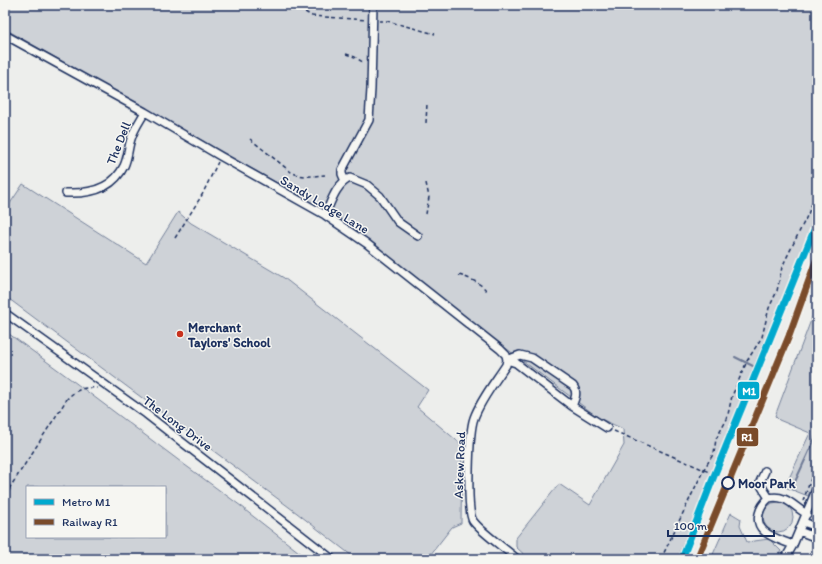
<svg xmlns="http://www.w3.org/2000/svg" width="822" height="564" viewBox="0 0 822 564" font-family="Itim,sans-serif">
  <style>
    .green { fill: #ced2d7; stroke: #74809a; fill-rule: evenodd }
    .lines { fill: none; stroke-linecap: round; stroke-linejoin: round }
    .stream { stroke: #6e7a96; stroke-width: 2 }
    .minor-casing { stroke: #1b2f5e; stroke-width: 10 }
    .path { stroke: #1b2f5e; stroke-width: 1.5; stroke-dasharray: 4 3; stroke-linecap: butt }
    .minor { stroke: #f6f6f2; stroke-width: 7 }
    .rail-1-casing { stroke: #f6f6f2; stroke-width: 10 }
    .rail-1 { stroke: #7a4b2a; stroke-width: 7 }
    .metro-1-casing { stroke: #f6f6f2; stroke-width: 10 }
    .metro-1 { stroke: #00a9ce; stroke-width: 7 }
    .poi-dot { fill: #c8321e; stroke: #f6f6f2; stroke-width: 1.5 }
    .stop-dot { fill: #f6f6f2; stroke: #1b2f5e; stroke-width: 2 }
    .labels { text-anchor: middle; stroke-width: 3; stroke-linejoin: round; paint-order: stroke }
    .street-label { font-size: 13px; fill: #1b2f5e; stroke: #f6f6f2 }
    .poi-label { font-size: 13px; font-weight: bold; fill: #1b2f5e; stroke: #f6f6f2; text-anchor: start }
    .stop-label { font-size: 13px; font-weight: bold; fill: #1b2f5e; stroke: #f6f6f2; text-anchor: start }
    .line-badge { stroke: #f6f6f2; stroke-width: 1.5 }
    .badge-label { font-size: 11px; text-anchor: middle; font-weight: bold; fill: #fff }
  </style>
  <rect width="100%" height="100%" fill="#edeeec"/>
  <filter id="ink" filterUnits="userSpaceOnUse"><feTurbulence type="fractalNoise" baseFrequency=".025" numOctaves="2"/><feDisplacementMap in="SourceGraphic" scale="8" xChannelSelector="R" yChannelSelector="G"/><feConvolveMatrix kernelMatrix="1 2 1 2 8 2 1 2 1" color-interpolation-filters="sRGB"/></filter>
  <g filter="url(#ink)">
    <path class="green" d="M5,5H817V215L758,356L677,559H529L516,547V538L559,484L590,505L624,445L623,429L599,418L467,319L348,223L5,29Z
      M23,184L146,263L178,212L191,223L284,278L428,390L417,407L462,445L461,523L452,527L427,559H356L297,513L5,296V211Z
      M817,304V474L808,496L785,487L810,433L779,420L775,416Z
      M5,331C86,389 164,451 245,509V510L308,559H5V497L11,489L5,485ZM27,487H165V537H27Z
      M763 517a15 15 0 1 1 30 0a15 15 0 1 1-30 0Z
      M731,513L741,519L740,526L747,542L769,539L781,551L776,559H711Z"/>
    <g class="lines">
      <path class="stream" d="M735,357L753,366
        M793,486L817,434"/>
      <defs>
        <path id="minor" d="M5,35L145,112L220,156L325,215L366,243L500,349L506,355L507,360L516,363L572,406L607,428
          M345,181L342,174V170L369,120L371,89L373,5
          M66,193C89,194 113,189 124,166C128,158 128,148 131,139C134,129 140,121 145,112
          M325,215C331,202 336,184 350,178L367,185L380,196L398,222L418,236
          M5,313L146,414L332,559
          M765,471L760,482L762,487L769,498
          M803,522L817,527
          M799,531L817,538
          M793,545C784,541 771,538 764,531C753,521 760,506 769,498C786,494 794,507 807,514
          M517,559C506,549 481,532 473,521C466,510 469,431 474,418C481,399 495,382 506,365L507,360L520,355L532,358L573,386C578,392 575,399 572,406
          M785,559L793,545L817,488"/>
      </defs>
      <use href="#minor" class="minor-casing"/>
      <path class="path" d="M293,5L312,16L366,20
        M379,21H387L435,34
        M346,54L355,57L364,63
        M426,123L427,103
        M250,139L291,172C302,178 312,176 325,175
        M426,183L429,197L426,214
        M175,238L202,195L218,162
        M459,275C471,279 479,282 487,291
        M614,431L709,472
        M5,495L67,399C76,389 84,387 97,388
        M803,501L812,476L817,453
        M661,559L704,469L714,453L716,439L727,419L732,396L747,361L762,337L769,308L777,291L782,267L808,214L817,190"/>
      <use href="#minor" class="minor"/>
      <defs>
        <path id="rail-1" d="M697,559L789,336L817,258"/>
      </defs>
      <use href="#rail-1" class="rail-1-casing"/>
      <use href="#rail-1" class="rail-1"/>
      <defs>
        <path id="metro-1" d="M682,559L714,476L817,223"/>
      </defs>
      <use href="#metro-1" class="metro-1-casing"/>
      <use href="#metro-1" class="metro-1"/>
    </g>
  </g>
  <circle class="poi-dot" cx="180" cy="334" r="4"/>
  <circle class="stop-dot" cx="728" cy="483" r="6"/>
  <g class="labels">
    <g class="street-label">
      <text transform="translate(118 143) rotate(-68)" y="5">The Dell</text>
      <text transform="translate(325 204) rotate(31)" y="5">Sandy Lodge Lane</text>
      <text transform="translate(178 423) rotate(37)" y="5">The Long Drive</text>
      <text transform="translate(459 465) rotate(-88)" y="5">Askew Road</text>
    </g>
    <g class="poi-label">
      <text x="188" y="332">Merchant<tspan x="188" dy="15">Taylors' School</tspan></text>
    </g>
    <g class="stop-label">
      <text x="738" y="488">Moor Park</text>
    </g>
  </g>
  <g class="line-badge">
    <rect x="737" y="381" width="23" height="19" rx="4" fill="#00a9ce"/>
    <rect x="736" y="427" width="23" height="20" rx="4" fill="#7a4b2a"/>
  </g>
  <g class="badge-label">
    <text x="749" y="395">M1</text>
    <text x="747" y="441">R1</text>
  </g>
  <rect width="822" height="564" fill="none" stroke="#f6f6f2" stroke-width="20"/>
  <rect x="10" y="10" width="802" height="544" fill="none" stroke="#1b2f5e" stroke-width="1.5" filter="url(#ink)"/>
  <rect x="26" y="486" width="140" height="52" fill="#f6f6f2" stroke="#9ea6b7"/>
  <rect x="34" y="499" width="20" height="6" fill="#00a9ce" stroke="#9ea6b7"/>
  <text x="62" y="506" font-size="12" fill="#1b2f5e">Metro M1</text>
  <rect x="34" y="519" width="20" height="6" fill="#7a4b2a" stroke="#9ea6b7"/>
  <text x="62" y="526" font-size="12" fill="#1b2f5e">Railway R1</text>
  <path d="M668 530v6h106v-6" fill="none" stroke="#1b2f5e" stroke-width="2"/>
  <text x="674" y="530" font-size="12" fill="#1b2f5e" stroke="#f6f6f2" stroke-width="3" paint-order="stroke">100 m</text>
</svg>
